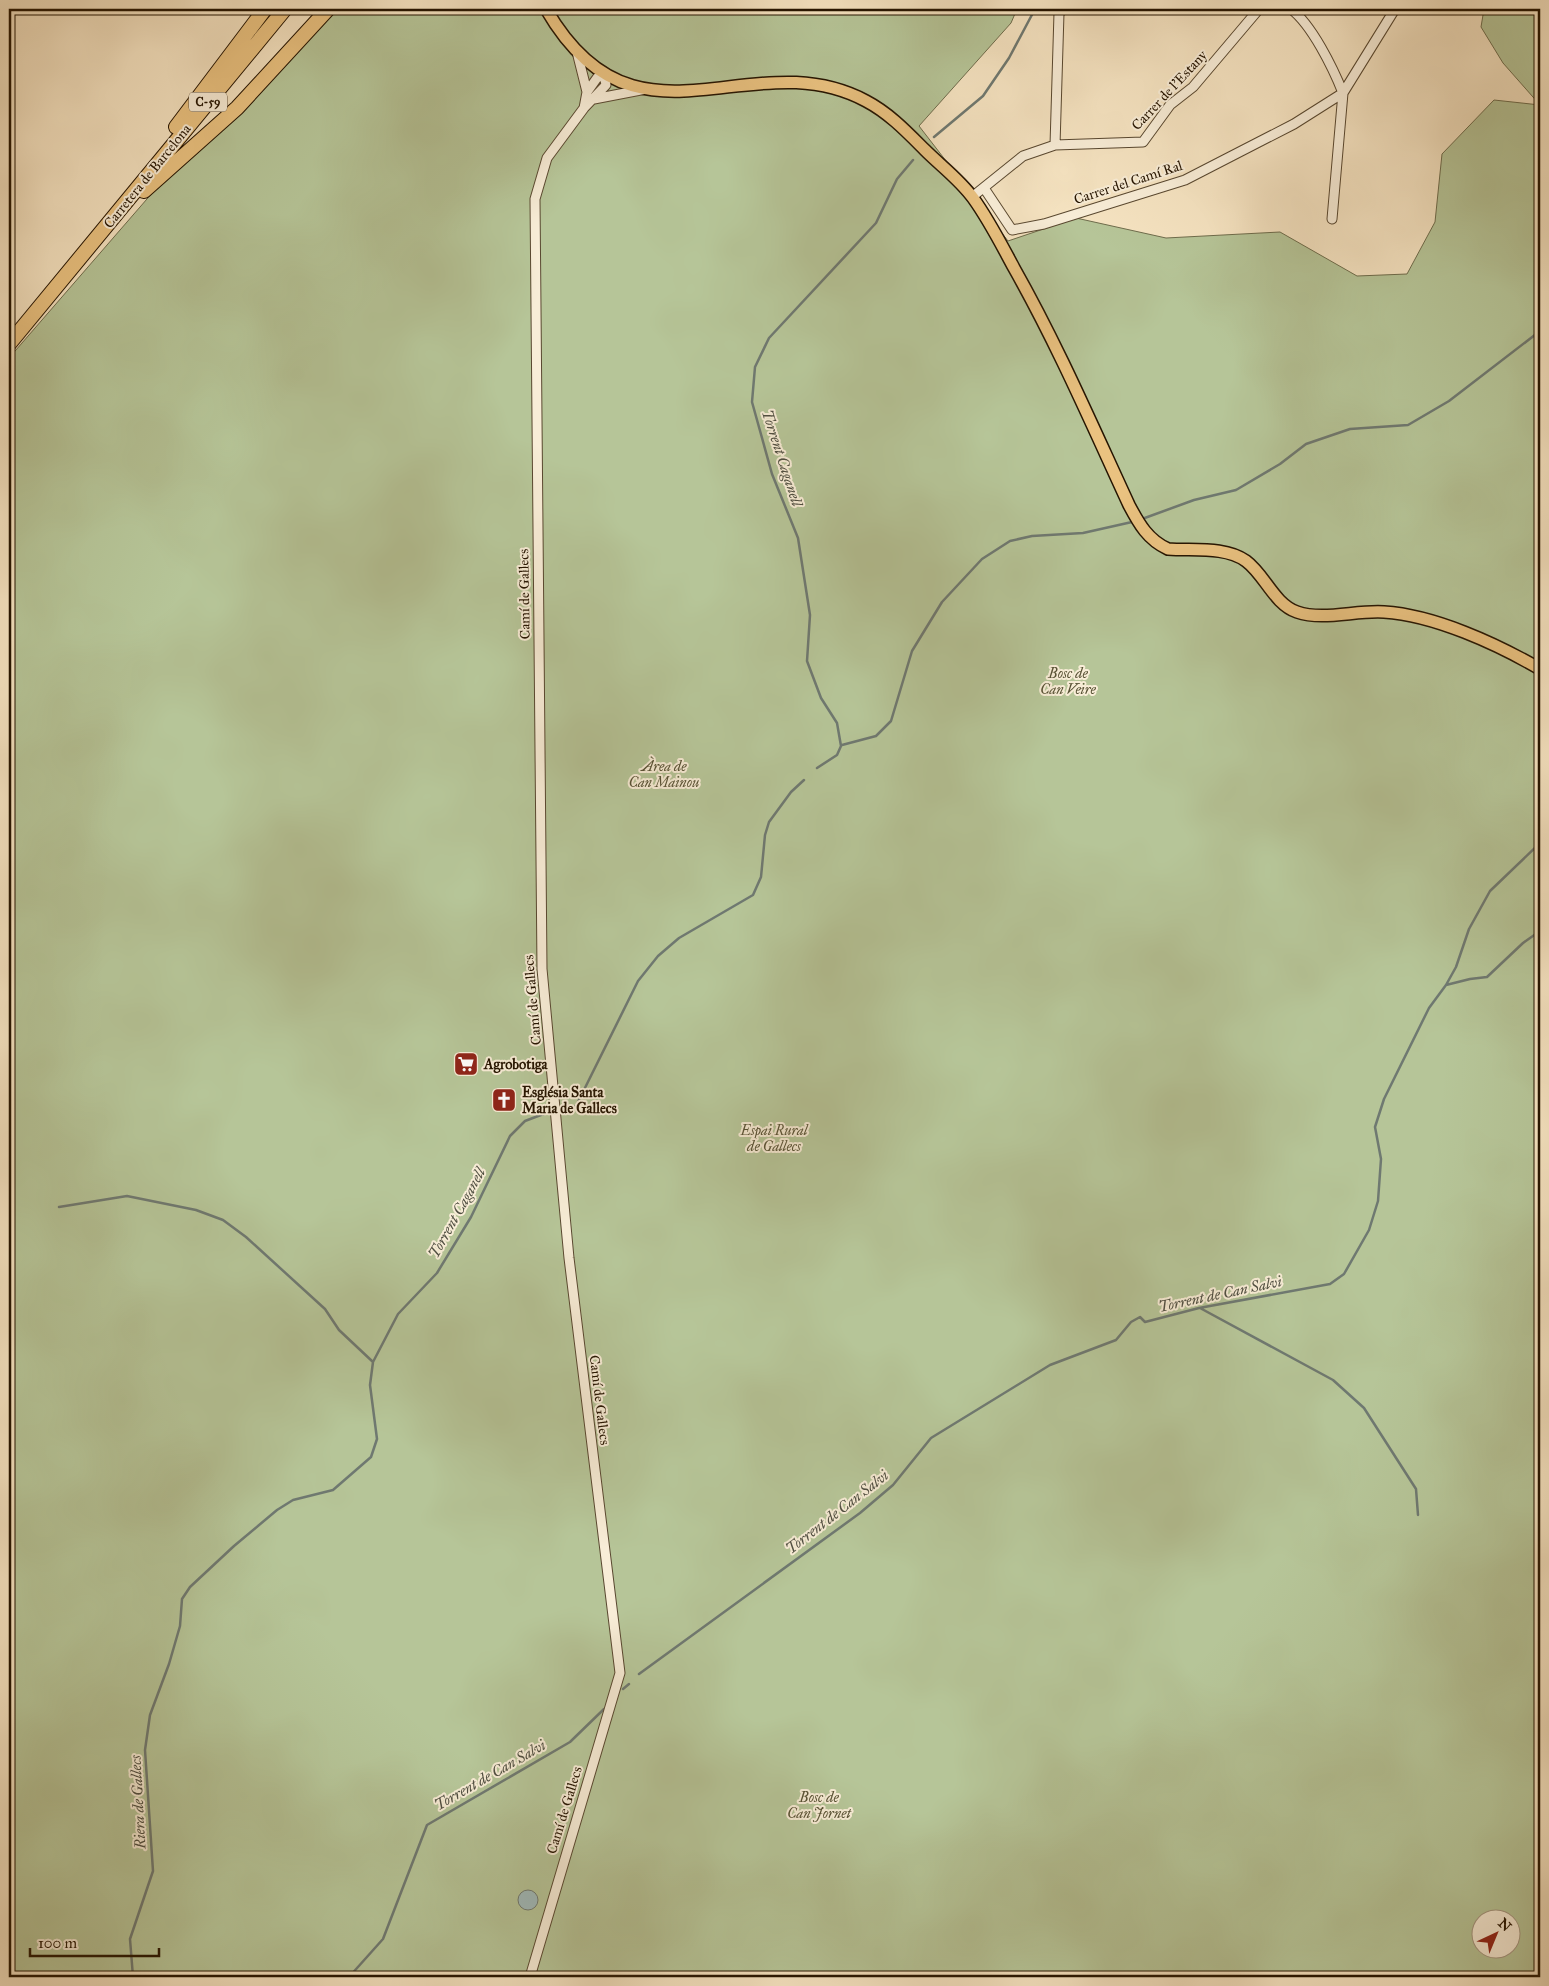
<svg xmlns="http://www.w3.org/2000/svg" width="1549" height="1986" viewBox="0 0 1549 1986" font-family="'IM FELL Great Primer',serif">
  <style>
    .green { fill: #b6c598; stroke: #6e6c4c; fill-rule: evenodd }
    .water { fill: #a0bcbd; stroke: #6f7971 }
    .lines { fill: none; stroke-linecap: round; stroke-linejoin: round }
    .stream { stroke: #6f7971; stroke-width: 2.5 }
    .minor-casing { stroke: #594830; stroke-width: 11 }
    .major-casing { stroke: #251400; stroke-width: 14 }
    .highway-casing { stroke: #251400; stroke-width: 16 }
    .minor { stroke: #f8edd7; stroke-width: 9 }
    .major { stroke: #eac280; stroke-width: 11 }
    .highway { stroke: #eac280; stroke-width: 14 }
    .labels { text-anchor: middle; stroke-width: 4; stroke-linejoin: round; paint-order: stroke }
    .shield { fill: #f8edd7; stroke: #645540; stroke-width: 1 }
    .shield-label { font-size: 12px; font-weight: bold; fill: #251400 }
    .street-label { font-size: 14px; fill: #251400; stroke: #f8edd7 }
    .park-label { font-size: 14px; font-style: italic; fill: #585235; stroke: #f8edd7 }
    .poi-label { font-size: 14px; font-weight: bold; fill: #251400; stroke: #f8edd7; text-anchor: start }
    .water-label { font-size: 15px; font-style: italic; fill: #504f42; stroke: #f8edd7 }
  </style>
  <rect width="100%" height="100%" fill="#f5e3c1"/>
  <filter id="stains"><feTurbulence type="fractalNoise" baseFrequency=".004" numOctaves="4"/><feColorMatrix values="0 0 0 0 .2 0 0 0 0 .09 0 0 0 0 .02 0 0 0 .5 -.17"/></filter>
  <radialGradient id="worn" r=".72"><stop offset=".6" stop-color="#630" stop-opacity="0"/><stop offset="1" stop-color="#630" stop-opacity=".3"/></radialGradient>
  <path class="green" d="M334,9H1017L1011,23L919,126L1008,241L1076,218L1166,238L1280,232L1357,276L1407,274L1435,222L1442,154L1494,100L1540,105L1503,63L1481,27L1484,9H1540V1977H9V358L173,169ZM1482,1918H1512V1948H1482Z"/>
  <path class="water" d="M518 1900a10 10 0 1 1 20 0a10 10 0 1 1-20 0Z"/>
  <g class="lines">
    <path class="stream" d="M934,137L983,96L1009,58L1035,9
      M1142,519L1194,500L1236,490L1280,464L1306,444L1350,429L1408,425L1449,401L1540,331
      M842,745L876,736L891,721L912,651L942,602L982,559L1010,541L1032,536L1083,533L1132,522
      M817,768L837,755L841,746L837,723L821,698L807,661L810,615L798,538L772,474L752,402L755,367L769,338L876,223L897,179L913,160
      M1446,985L1470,979L1487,977L1523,943L1540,931
      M558,1109L576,1106L638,981L658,956L679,938L753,895L761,877L765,835L769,822L791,792L804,780
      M59,1207L127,1196L196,1210L223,1220L246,1237L325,1309L339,1330L373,1362
      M1200,1308L1333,1380L1364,1408L1416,1489L1418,1515
      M639,1674L860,1513L893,1485L931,1438L1050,1365L1116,1340L1131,1322L1140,1317L1145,1322L1199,1308L1330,1284L1344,1274L1369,1230L1378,1201L1381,1159L1375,1127L1384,1099L1429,1008L1446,985L1456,967L1469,929L1490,891L1540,843
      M623,1689L629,1684
      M133,1977L130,1939L153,1871L145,1750L150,1715L169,1664L180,1626L182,1599L190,1587L234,1546L277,1510L293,1500L333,1490L371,1457L377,1439L370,1385L373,1362L398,1314L437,1273L471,1217L510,1136L525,1121L554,1110
      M349,1977L383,1939L427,1825L570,1742L604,1709"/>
    <defs>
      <path id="minor" d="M1291,9C1312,25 1333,68 1343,93
        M577,52L587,92L584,108
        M594,99L646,89
        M1055,145L1059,13L1064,9
        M984,188L1012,230L1044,224L1185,180L1294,124L1343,93
        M972,197L1023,156L1055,145L1143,142L1170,105L1193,87L1259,9
        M1332,219L1343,93L1395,9
        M530,1977L620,1673L569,1258L542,969L535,199L547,158L584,108L606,85L604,74L597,78L587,92"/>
      <path id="major" d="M546,9C636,165 750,39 866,101C889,113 907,132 925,150C941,166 960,180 973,198C989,220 1001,244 1014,268C1057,344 1092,425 1129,505C1139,524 1148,540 1168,549C1193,551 1225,546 1246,561C1265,575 1274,604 1297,612C1323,621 1356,610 1384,612C1434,615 1497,644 1540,669"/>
      <path id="highway" d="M176,127L265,9
        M144,191L237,108L328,9
        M9,344L285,9"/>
    </defs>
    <use href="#minor" class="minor-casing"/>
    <use href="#major" class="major-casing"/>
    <use href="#highway" class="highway-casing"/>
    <use href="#minor" class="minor"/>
    <use href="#major" class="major"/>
    <use href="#highway" class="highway"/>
  </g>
  <defs>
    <symbol id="supermarket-square" viewBox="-11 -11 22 22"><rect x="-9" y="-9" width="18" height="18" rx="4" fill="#8f2418" stroke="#f8edd7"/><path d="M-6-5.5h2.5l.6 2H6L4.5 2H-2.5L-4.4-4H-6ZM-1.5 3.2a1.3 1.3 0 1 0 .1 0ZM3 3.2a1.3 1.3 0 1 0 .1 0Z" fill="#fff"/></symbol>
    <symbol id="church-square" viewBox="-11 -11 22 22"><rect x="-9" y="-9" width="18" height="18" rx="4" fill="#8f2418" stroke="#f8edd7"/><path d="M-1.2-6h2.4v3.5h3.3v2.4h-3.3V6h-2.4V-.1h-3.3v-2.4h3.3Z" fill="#fff"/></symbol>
  </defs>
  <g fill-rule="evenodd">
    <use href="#supermarket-square" x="452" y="1050" width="28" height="28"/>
    <use href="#church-square" x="490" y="1086" width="28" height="28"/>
  </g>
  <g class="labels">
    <rect class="shield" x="189" y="92.5" width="38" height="19" rx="4"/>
    <g class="shield-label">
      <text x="208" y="106">C-59</text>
    </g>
    <g class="street-label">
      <text transform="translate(1169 90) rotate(-47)" y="5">Carrer de l'Estany</text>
      <text transform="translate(147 176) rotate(-51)" y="5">Carretera de Barcelona</text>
      <text transform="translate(1128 182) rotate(-18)" y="5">Carrer del Camí Ral</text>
      <text transform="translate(524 594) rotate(-91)" y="5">Camí de Gallecs</text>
      <text transform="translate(532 1000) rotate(-95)" y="5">Camí de Gallecs</text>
      <text transform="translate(600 1400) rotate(83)" y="5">Camí de Gallecs</text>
      <text transform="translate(564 1810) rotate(-73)" y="5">Camí de Gallecs</text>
    </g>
    <g class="park-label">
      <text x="1068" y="678">Bosc de<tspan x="1068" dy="16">Can Veire</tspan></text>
      <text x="664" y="771">Àrea de<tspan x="664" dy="16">Can Mainou</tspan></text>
      <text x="774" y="1135">Espai Rural<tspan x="774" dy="16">de Gallecs</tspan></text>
      <text x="819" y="1802">Bosc de<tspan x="819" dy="16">Can Jornet</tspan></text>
    </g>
    <g class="poi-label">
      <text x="484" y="1069">Agrobotiga</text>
      <text x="522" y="1097">Església Santa<tspan x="522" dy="16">Maria de Gallecs</tspan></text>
    </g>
    <g class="water-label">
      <text transform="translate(782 458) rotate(72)" y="5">Torrent Caganell</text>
      <text transform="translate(457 1213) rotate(-61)" y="5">Torrent Caganell</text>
      <text transform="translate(1220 1294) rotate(-12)" y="5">Torrent de Can Salvi</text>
      <text transform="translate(837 1512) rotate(-38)" y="5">Torrent de Can Salvi</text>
      <text transform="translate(490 1775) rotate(-30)" y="5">Torrent de Can Salvi</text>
      <text transform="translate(138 1802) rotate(-93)" y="5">Riera de Gallecs</text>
    </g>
  </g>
  <rect width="1549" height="1986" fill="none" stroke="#f5e3c1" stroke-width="30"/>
  <rect x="10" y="10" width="1529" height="1966" fill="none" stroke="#251400" stroke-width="2.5"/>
  <rect x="15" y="15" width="1519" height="1956" fill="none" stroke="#251400"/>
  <g transform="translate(1496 1934) rotate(44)"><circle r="24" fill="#f8edd7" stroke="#a49681"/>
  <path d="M0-4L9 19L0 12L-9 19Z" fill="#8f2418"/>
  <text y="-8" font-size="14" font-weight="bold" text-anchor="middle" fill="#251400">N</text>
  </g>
  <path d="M30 1948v8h129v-8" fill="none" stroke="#251400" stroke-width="2.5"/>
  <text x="38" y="1948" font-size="15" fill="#251400" stroke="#f8edd7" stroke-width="4" paint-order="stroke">100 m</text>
  <rect width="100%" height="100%" filter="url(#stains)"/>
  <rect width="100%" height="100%" fill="url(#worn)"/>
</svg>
